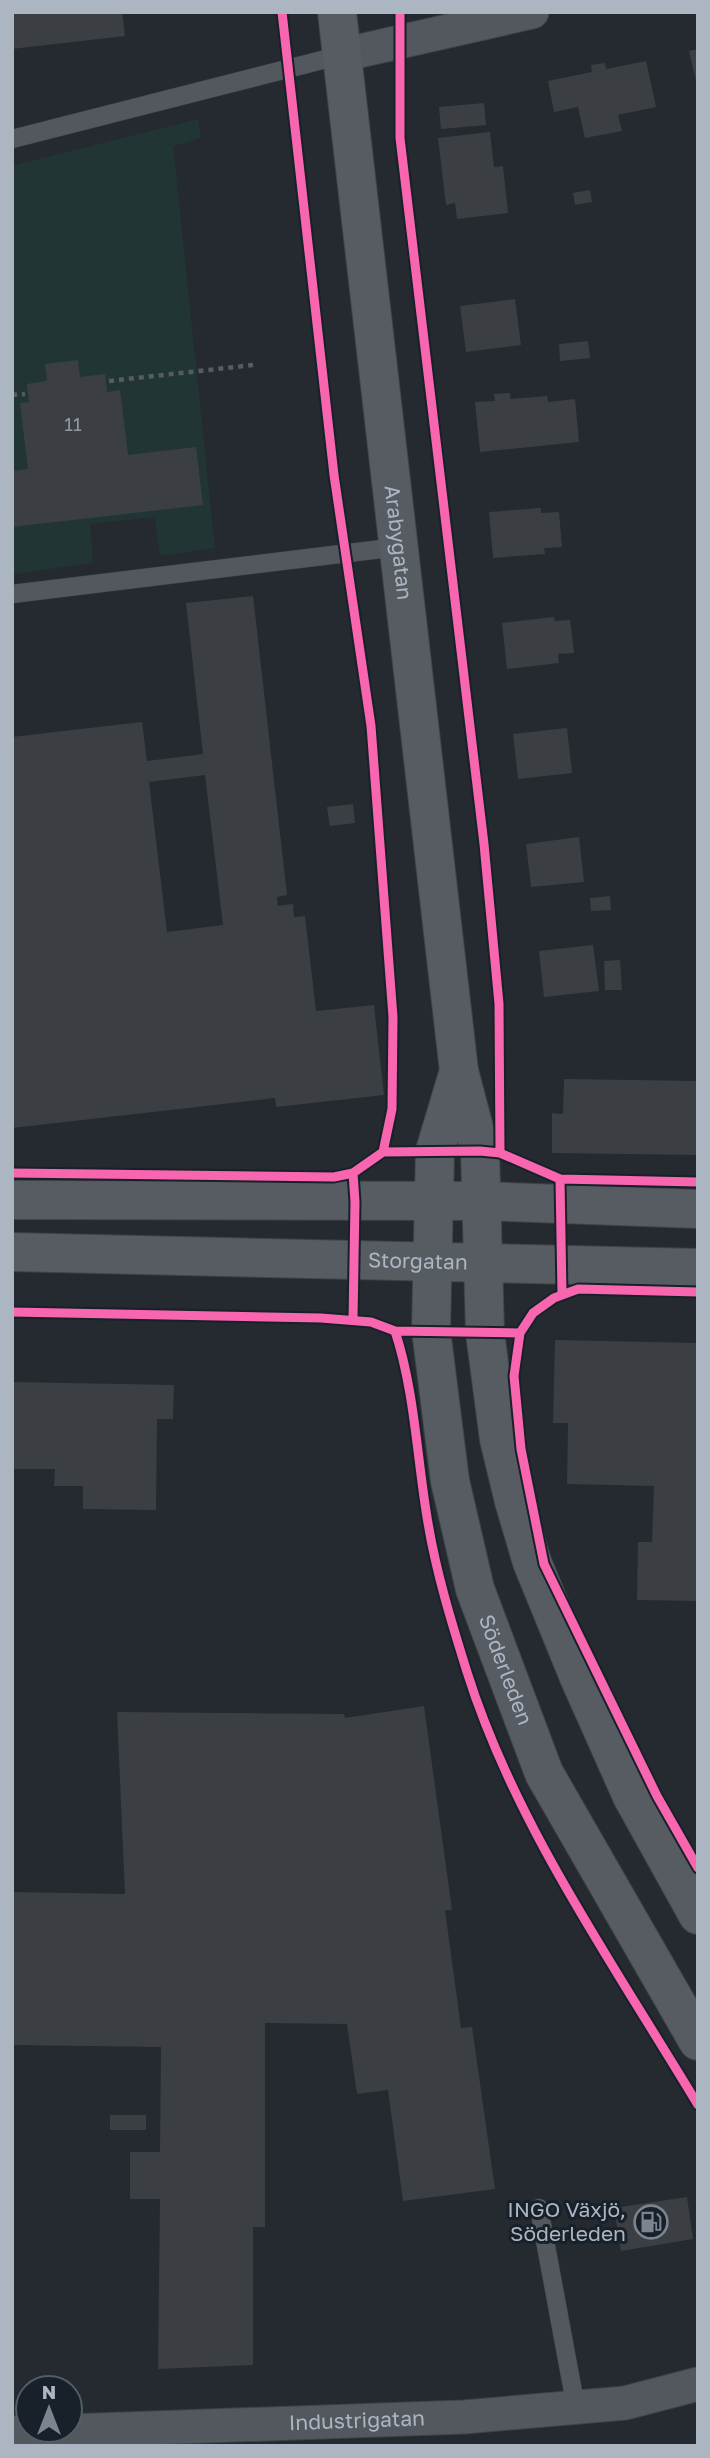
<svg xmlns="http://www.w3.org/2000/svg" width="710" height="2458" viewBox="0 0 710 2458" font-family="'Golos Text',sans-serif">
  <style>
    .green { fill: #223535 }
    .building { fill: #3b3f44; fill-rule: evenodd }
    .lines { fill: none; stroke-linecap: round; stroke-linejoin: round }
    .lane-casing { stroke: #404448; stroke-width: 19 }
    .street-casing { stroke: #404448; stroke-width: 35 }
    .secondary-casing { stroke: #404448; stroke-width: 40 }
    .path { stroke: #565c61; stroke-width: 4.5; stroke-dasharray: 5 5; stroke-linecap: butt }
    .lane { stroke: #53585e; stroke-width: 18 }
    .street { stroke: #53585e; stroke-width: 33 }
    .secondary { stroke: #575c63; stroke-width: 38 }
    .cycleway-casing { stroke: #182129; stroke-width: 13 }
    .cycleway { stroke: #f766af; stroke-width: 9 }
    .labels { text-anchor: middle; stroke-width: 6; stroke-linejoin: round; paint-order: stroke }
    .number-label { font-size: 18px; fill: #9098a2 }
    .street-label { font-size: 21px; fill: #acb6c2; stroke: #182129 }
    .poi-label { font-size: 21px; fill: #acb6c2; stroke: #182129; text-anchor: end }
  </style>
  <rect width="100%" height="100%" fill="#242a2f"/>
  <path class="green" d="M198,119L201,138L173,146L215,548L160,556L155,517L90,524L93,563L12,574V166Z"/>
  <path class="building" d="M12,12H122L125,36L12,49Z
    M698,49V85H697L689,51Z
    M646,61L656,107L618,115L622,131L585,138L578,107L554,112L548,81L592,72L591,65L605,63L606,69Z
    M484,103L486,125L441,129L439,107Z
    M490,132L494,167L503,166L508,213L457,219L455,203L446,205L438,138Z
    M590,190L592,202L575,205L573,193Z
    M515,299L521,345L466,352L460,306Z
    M588,341L590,358L560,361L559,344Z
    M78,360L80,377L105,374L107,392L120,390L128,455L196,447L203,505L12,527V471L28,469L20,403L29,402L27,384L47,381L45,364Z
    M510,393V399L547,396L548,402L575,399L579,442L480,452L475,402L495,401L494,394Z
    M541,508V513L559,512L562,547L544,548L545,554L493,558L489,512Z
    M253,596L287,895L277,897L278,906L293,904L294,917L305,916L316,1011L374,1005L384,1095L276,1107L275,1098L12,1128V737L142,722L147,761L203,754L186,603ZM205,775L223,925L167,932L149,782Z
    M554,617L555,621L570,620L574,653L558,654L559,663L507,669L502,623Z
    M567,728L572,773L518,779L513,734Z
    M353,804L355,823L330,826L327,807Z
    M579,837L584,882L531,887L526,844Z
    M610,896L611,910L591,911L590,898Z
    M593,945L599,991L544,997L539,951Z
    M620,960L622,990H605L604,961Z
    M564,1079L698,1081V1155L552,1153V1113L563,1114Z
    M555,1340L698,1343V1601L637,1600L638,1542H652L654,1486L567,1484L568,1423H553Z
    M12,1382L174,1385L173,1419H157L156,1510L83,1509V1486H54L55,1469H13Z
    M424,1706L452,1910H445L461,2028L472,2027L495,2189L403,2201L388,2090L357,2094L347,2024L265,2023V2227H253V2365L158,2369L160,2199H130V2152H160L161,2047L12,2045V1892L125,1894L117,1712L344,1714L345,1718Z
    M110,2115H146V2130H110Z
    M687,2197L693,2239L621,2251L614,2208Z"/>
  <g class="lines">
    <defs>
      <path id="lane" d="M12,139L342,55
        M12,594L398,547
        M539,2208L576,2408"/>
      <g id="street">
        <path d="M342,55L532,12"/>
        <path id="s1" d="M12,2433L464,2417L625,2403L698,2384"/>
      </g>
      <g id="secondary">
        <path id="s2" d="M337,12L459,1071L480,1151L485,1333L499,1439L514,1501L532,1562L579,1677L632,1796L698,1915"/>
        <path id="s3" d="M459,1071L435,1151L431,1330L450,1481L475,1589L544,1773L698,2041"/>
        <path d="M12,1200L481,1201L698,1209"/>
        <path id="s4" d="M12,1252L698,1268"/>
      </g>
    </defs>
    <use href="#lane" class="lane-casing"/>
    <use href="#street" class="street-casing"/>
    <use href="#secondary" class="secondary-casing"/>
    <path class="path" d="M109,381L253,365
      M12,395L25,394"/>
    <use href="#lane" class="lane"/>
    <use href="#street" class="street"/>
    <use href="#secondary" class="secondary"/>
    <defs>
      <path id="cycleway" d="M282,12L334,475L371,726L393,1017L392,1109L383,1152
        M400,12V138L484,844L499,1004L500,1153
        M12,1173L334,1177L353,1173L383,1152L480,1151L500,1153L560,1179L698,1182
        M353,1173L355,1202L353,1320
        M560,1179L562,1294
        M698,1292L578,1289L554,1298L533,1313L520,1333L514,1376L521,1449L544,1564L657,1796L698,1868
        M12,1312L321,1318L371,1322L395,1331L520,1333
        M395,1331C415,1392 417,1460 428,1523C436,1572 452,1624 467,1672C515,1825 616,1968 698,2105"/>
    </defs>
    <use href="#cycleway" class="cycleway-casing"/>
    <use href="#cycleway" class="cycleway"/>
  </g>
  <defs>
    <symbol id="fuel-ring" viewBox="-11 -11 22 22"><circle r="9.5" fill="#182129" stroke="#7c858f" stroke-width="1.5"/><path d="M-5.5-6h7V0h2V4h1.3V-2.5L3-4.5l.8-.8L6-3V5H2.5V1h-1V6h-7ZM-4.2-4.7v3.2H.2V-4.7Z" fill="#7c858f"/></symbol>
  </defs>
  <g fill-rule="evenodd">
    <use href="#fuel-ring" x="632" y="2203" width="38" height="38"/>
  </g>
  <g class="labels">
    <g class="number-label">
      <text x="73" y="431">11</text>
    </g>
    <g class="street-label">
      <text dy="7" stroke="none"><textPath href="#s2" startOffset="534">Arabygatan</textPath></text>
      <text dy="7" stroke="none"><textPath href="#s4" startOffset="406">Storgatan</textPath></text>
      <text dy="7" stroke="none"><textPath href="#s3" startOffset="612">Söderleden</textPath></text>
      <text dy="7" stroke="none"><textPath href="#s1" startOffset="345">Industrigatan</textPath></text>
    </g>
    <g class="poi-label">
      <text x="626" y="2217">INGO Växjö,<tspan x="626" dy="24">Söderleden</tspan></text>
    </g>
  </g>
  <rect width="710" height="2458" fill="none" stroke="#acb6c2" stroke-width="28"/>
  <g transform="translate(49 2409)"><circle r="33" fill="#182129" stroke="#535d66" stroke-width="2"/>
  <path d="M0-5L12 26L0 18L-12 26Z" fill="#7c858f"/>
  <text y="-10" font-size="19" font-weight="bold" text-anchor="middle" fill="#acb6c2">N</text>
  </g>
</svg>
